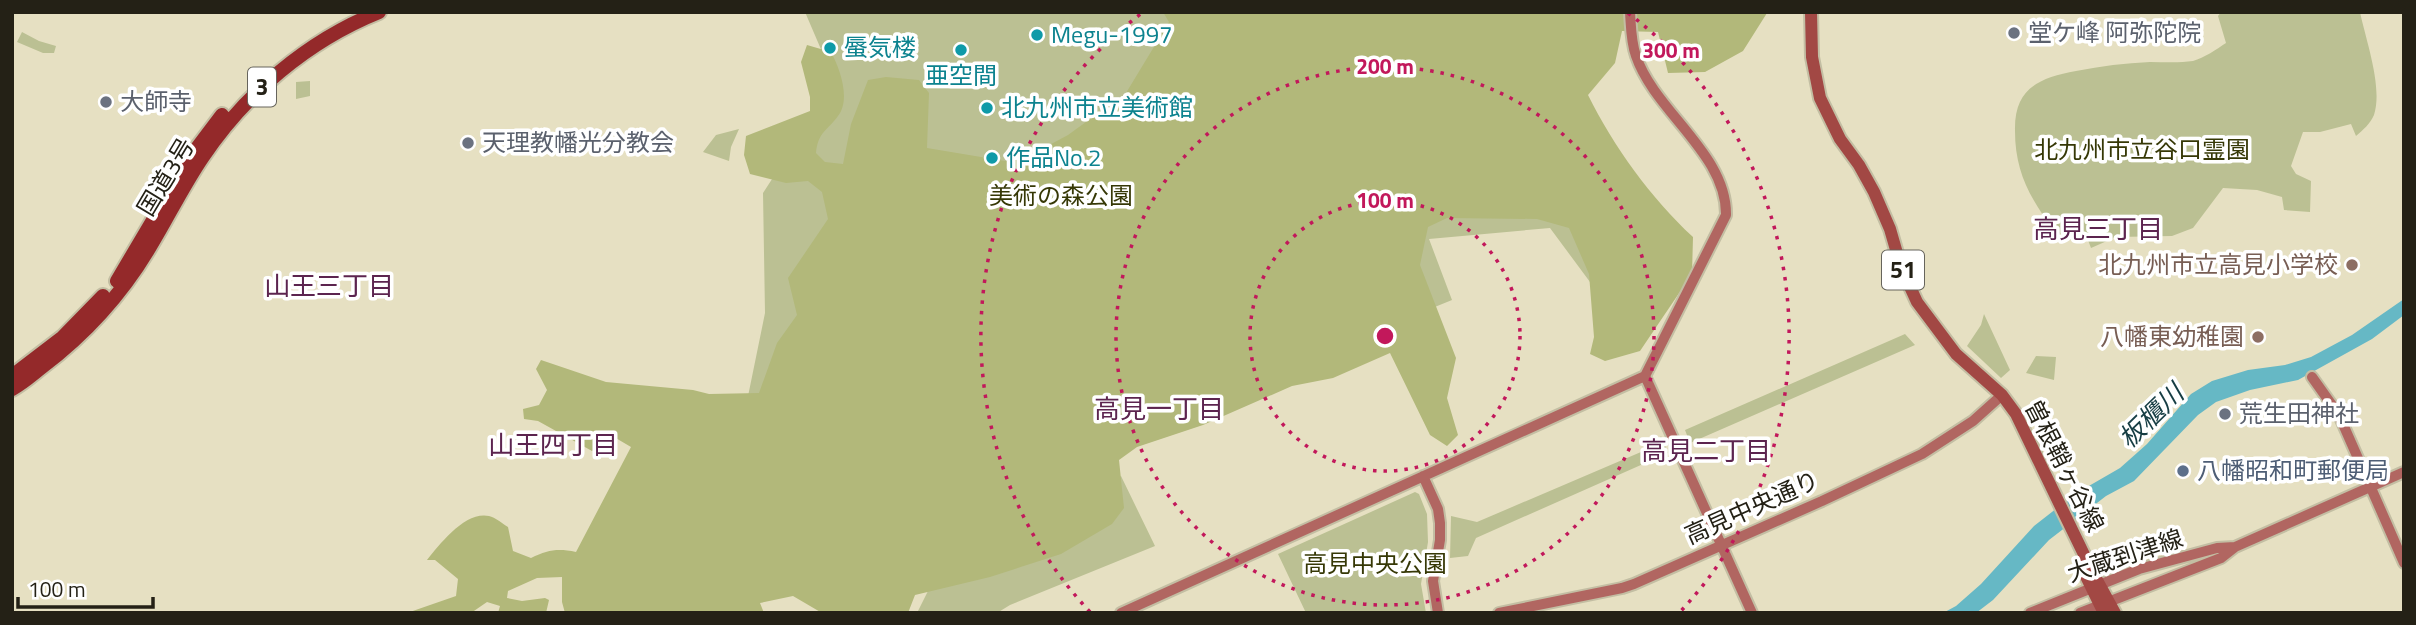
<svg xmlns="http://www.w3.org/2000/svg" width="2416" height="625" viewBox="0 0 2416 625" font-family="'Titillium Web','Noto Sans JP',sans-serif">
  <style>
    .green { fill: #bbc093 }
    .forest { fill: #b2b87a }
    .water { fill: #66b8c5 }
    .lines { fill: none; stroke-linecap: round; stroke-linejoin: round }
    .secondary-casing { stroke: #c3bea3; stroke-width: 14 }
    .primary-casing { stroke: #c3bea3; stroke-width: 16 }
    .highway-casing { stroke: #c3bea3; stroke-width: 18 }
    .secondary { stroke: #b16661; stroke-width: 10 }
    .primary { stroke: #a24844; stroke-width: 12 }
    .highway { stroke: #94292a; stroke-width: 14 }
    .ring { fill: none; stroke: #c2185b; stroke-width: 3.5; stroke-dasharray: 3.5 7 }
    .worship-dot { fill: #6b7280; stroke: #fff; stroke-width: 2.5 }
    .culture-dot { fill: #0f9aa8; stroke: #fff; stroke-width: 2.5 }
    .education-dot { fill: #8d6e63; stroke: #fff; stroke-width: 2.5 }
    .service-dot { fill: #5c6f8a; stroke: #fff; stroke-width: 2.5 }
    .labels { text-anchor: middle; stroke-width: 7; stroke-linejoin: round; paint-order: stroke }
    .shield { fill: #fff; stroke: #66645c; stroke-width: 2 }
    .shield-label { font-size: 23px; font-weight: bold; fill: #242116 }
    .worship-label { font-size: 24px; fill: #5b616d; stroke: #fff; text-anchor: start }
    .culture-label { font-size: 24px; fill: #0d838f; stroke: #fff; text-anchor: start }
    .park-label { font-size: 24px; fill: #363806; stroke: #fff }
    .street-label { font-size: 24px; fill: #242116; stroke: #fff }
    .education-label { font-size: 24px; fill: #785e54; stroke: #fff; text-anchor: end }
    .service-label { font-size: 24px; fill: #4e5e75; stroke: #fff; text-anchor: start }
    .neighbourhood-label { font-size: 26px; fill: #5c244f; stroke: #fff }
    .water-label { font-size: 26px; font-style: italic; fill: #163d43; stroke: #fff }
    .centre { fill: #c2185b; stroke: #fff; stroke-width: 3.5 }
    .ring-label { font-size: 21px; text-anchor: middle; font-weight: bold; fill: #c2185b; stroke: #fff; stroke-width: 7; stroke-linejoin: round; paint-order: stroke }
  </style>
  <rect width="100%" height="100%" fill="#e6e0c2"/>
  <path class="green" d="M805,12H1602L1571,98L1610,309L1550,228L1429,239L1452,300L1196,404L746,406L765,313L763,193L835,82Z
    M2221,12H2360C2366,41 2383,87 2374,115C2370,124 2363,130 2356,136L2351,124L2320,132H2303L2291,166L2296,174L2311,181L2310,212L2284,210L2282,197L2257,190L2223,188L2193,228L2172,236L2116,237L2091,248L2086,235L2068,240L2066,235L2056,233C2031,200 2015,173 2015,131C2014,88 2039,78 2076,71C2101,66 2125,63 2150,62C2164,62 2180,63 2193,61C2204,58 2217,49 2226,43L2218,16Z
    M22,32L39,41L56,46L54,53H43L17,42Z
    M310,81V96L296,99V82Z
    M739,129L731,147L729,161L703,152L716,135Z
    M1984,314L2010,370L2001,378L1967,346L1981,325Z
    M1905,334L1915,345L1690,443L1685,430Z
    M2036,356L2056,357L2054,380L2026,373Z
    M1661,436L1668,453L1476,538L1468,556L1450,558L1451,516L1477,522L1655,446Z
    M1121,476L1155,546L1010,605L997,613H917L928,591L1020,524Z
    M1415,492L1419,494L1427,514L1428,542L1421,584L1426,613H1306L1278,554Z"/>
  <path class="forest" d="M1163,12L1767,13L1743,51L1705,72L1668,73L1658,32L1622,31L1615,63L1588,95C1614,147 1650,197 1693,237L1692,274L1640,351L1605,361L1590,354L1594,337L1589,274L1569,228L1537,219L1447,218L1428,227L1420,265L1456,358L1447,398L1458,435L1447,446L1430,435L1390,353L1333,378L1292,386L1203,425L1137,447L1119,460L1124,508L1112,524L1061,554L990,577L915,595L908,613H822L793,596L760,603L764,613H565L562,602V577L537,578L508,591L507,598L522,601L545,598L549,600L546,613H498L500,606L487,602L471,613H407L456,596L458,579L435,560H427C440,544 465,511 489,516C495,517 503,524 508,527L513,551L531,558C548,550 557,548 576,552L631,447L614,437L592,451L538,421L524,419L523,409L539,405L547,390L536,369L541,360L606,382L693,390L709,394L759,393L777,343L797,315L788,278L828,219L822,192L808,181L786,183L750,174L744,155L746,136L810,111V97L801,62L807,45L831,52C840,69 851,99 838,116C827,131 818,132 816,153L825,162L843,164L851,124L868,80L886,77L919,80L929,93L927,148L1005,161L1027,157L1068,135L1126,93L1169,22Z"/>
  <path class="water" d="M2404,299V315L2372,339L2298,380L2250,390L2216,402L2198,415L2134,481L2106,496L2049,540L1993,600L1976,613H1943L1956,606L1981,584L2034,526L2075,494L2120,468L2147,444L2191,394L2212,381L2248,370L2285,365L2311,357L2352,335Z"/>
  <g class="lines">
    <defs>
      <path id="secondary" d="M1645,376L1752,613
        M2312,377L2339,415L2404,563
        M1423,476L1438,509L1440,523V540L1433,581L1438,613
        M1121,613L1645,376L1726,215C1727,154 1655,112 1636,56C1631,42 1631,27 1630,12
        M1499,613L1622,588L1634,584L1822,501L1922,454L1973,421L2002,395
        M2030,613L2139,569L2217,548L2235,547
        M2080,613L2221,558L2235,547L2404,472"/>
      <path id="primary" d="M1811,12L1812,57L1820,98L1840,139L1859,165L1874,192L1890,229L1901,267L1917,302L1956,354L2002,395L2016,414L2091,569L2115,613
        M2081,566L2104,613"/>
      <path id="highway" d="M117,281L191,156L222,115
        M12,376L63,337L103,296
        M12,389C23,383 33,374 42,367C87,333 123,293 151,245C168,217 183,186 202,158C245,94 307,41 379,12"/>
    </defs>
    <use href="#secondary" class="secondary-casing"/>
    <use href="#primary" class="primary-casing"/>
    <use href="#highway" class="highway-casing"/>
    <use href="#secondary" class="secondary"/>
    <use href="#primary" class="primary"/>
    <use href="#highway" class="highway"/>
  </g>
  <g class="ring">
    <circle cx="1385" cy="336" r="135"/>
    <circle cx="1385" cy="336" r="269"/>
    <path d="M1090 612A404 404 0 0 1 1142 13M1628 13A404 404 0 0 1 1680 612"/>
  </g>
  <g class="worship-dot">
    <circle cx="2014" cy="33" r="7"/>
    <circle cx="106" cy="102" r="7"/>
    <circle cx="468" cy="143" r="7"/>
    <circle cx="2225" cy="414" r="7"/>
  </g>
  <g class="culture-dot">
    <circle cx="1037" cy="35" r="7"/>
    <circle cx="830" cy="48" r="7"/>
    <circle cx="961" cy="50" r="7"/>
    <circle cx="987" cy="108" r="7"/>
    <circle cx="992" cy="158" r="7"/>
  </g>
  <g class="education-dot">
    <circle cx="2352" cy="265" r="7"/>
    <circle cx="2258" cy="337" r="7"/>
  </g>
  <circle class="service-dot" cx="2183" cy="471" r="7"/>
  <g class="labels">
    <g class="shield">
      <rect x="248" y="67.5" width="28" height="39" rx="5"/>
      <rect x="1882" y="250.5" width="42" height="39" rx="5"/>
    </g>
    <g class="shield-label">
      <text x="262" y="95">3</text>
      <text x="1903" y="278">51</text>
    </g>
    <g class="worship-label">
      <text x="2028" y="41">堂ケ峰 阿弥陀院</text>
      <text x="120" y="110">大師寺</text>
      <text x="482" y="151">天理教幡光分教会</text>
      <text x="2239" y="422">荒生田神社</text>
    </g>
    <g class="culture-label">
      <text x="1051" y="43">Megu-1997</text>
      <text x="844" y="56">蜃気楼</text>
      <text x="961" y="84" text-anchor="middle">亜空間</text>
      <text x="1001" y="116">北九州市立美術館</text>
      <text x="1006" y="166">作品No.2</text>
    </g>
    <g class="park-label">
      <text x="2142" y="158">北九州市立谷口霊園</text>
      <text x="1061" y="204">美術の森公園</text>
      <text x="1375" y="572">高見中央公園</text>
    </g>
    <g class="street-label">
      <text transform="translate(166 177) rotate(-59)" y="8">国道3号</text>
      <text transform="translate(2064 466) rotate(63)" y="8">曽根鞘ヶ谷線</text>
      <text transform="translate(1752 508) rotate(-24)" y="8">高見中央通り</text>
      <text transform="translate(2125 556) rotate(-18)" y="8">大蔵到津線</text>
    </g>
    <g class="education-label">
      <text x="2338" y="273">北九州市立高見小学校</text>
      <text x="2244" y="345">八幡東幼稚園</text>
    </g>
    <g class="service-label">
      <text x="2197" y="479">八幡昭和町郵便局</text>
    </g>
    <g class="neighbourhood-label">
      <text x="2098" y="238">高見三丁目</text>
      <text x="329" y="295">山王三丁目</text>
      <text x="1159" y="418">高見一丁目</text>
      <text x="553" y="454">山王四丁目</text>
      <text x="1706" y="460">高見二丁目</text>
    </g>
    <g class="water-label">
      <text transform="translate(2151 416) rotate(-44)" y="9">板櫃川</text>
    </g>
  </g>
  <circle cx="1385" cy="336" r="10" class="centre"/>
  <g class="ring-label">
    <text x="1671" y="58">300 m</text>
    <text x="1385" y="74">200 m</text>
    <text x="1385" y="208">100 m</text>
  </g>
  <rect width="2416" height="625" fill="none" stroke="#242116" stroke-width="28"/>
  <path d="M18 597v10h135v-10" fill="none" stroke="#242116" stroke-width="3.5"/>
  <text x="28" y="597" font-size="21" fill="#242116" stroke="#ffffff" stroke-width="5" paint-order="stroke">100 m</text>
</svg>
